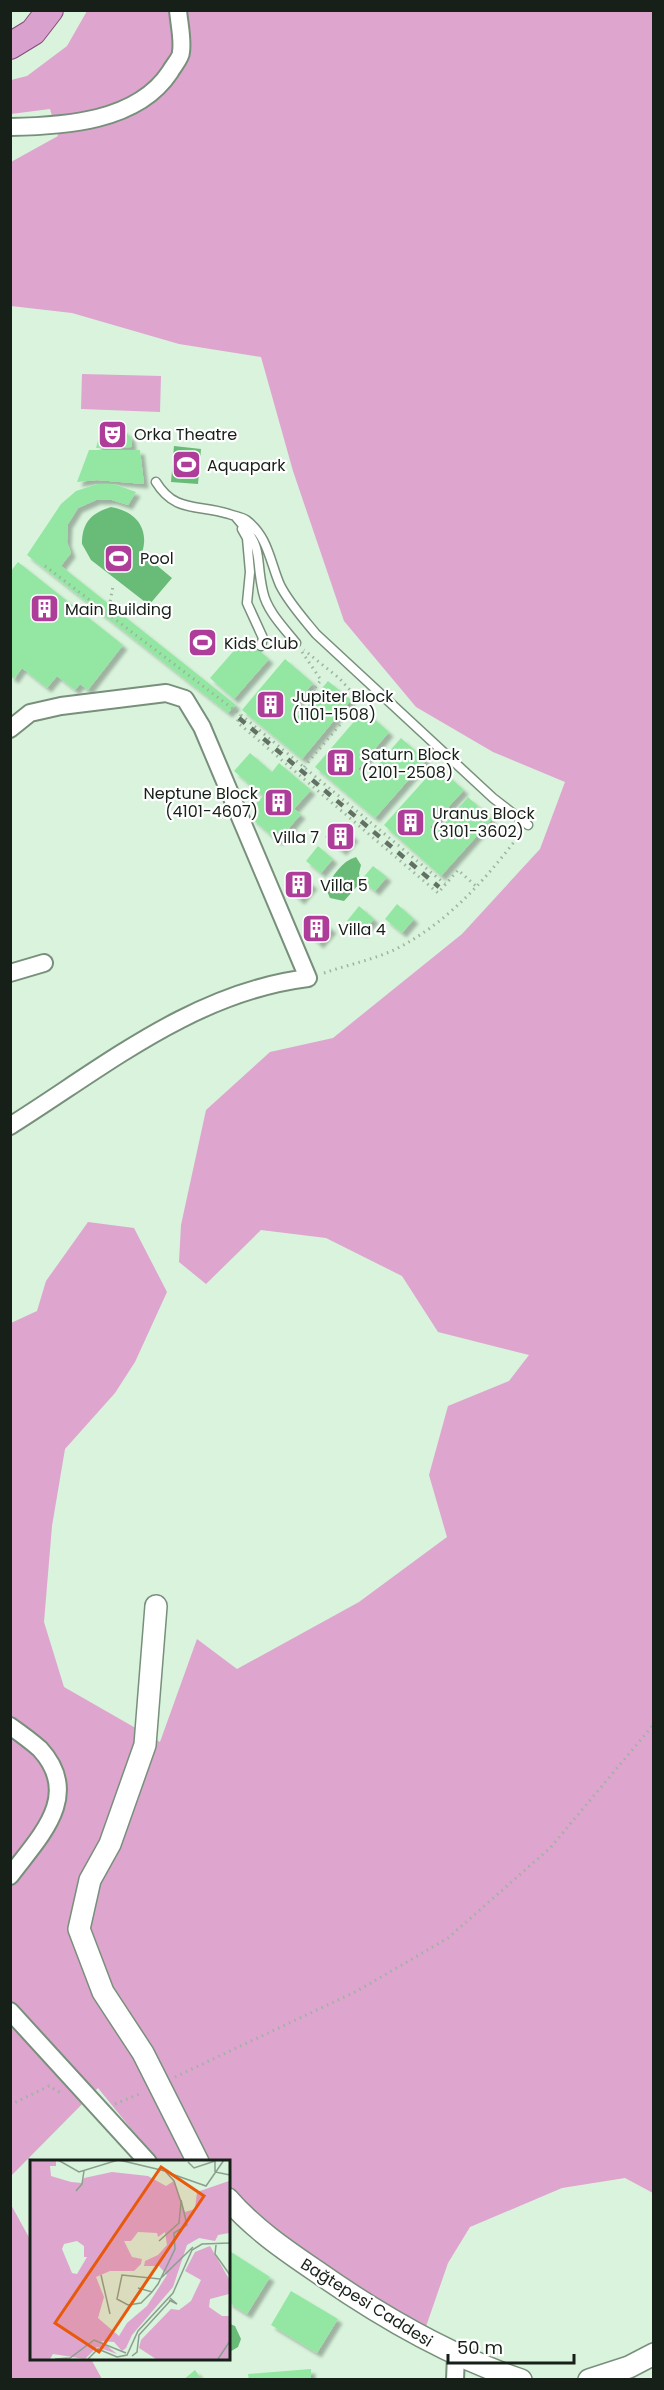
<svg xmlns="http://www.w3.org/2000/svg" width="664" height="2390" viewBox="0 0 664 2390" font-family="Poppins,sans-serif">
  <style>
    .green { fill: #dea5cf }
    .water { fill: #69bb78 }
    .building { fill: #94e7a2; filter: url(#shadow) }
    .lines { fill: none; stroke-linecap: round; stroke-linejoin: round }
    .service-casing { stroke: #78907b; stroke-width: 11 }
    .minor-casing { stroke: #78907b; stroke-width: 20 }
    .tertiary-casing { stroke: #78907b; stroke-width: 24 }
    .primary-casing { stroke: #854c79; stroke-width: 28 }
    .path { stroke: #9eb3a1; stroke-width: 3; stroke-dasharray: 1.5 4.5; stroke-linecap: butt }
    .service { stroke: #fff; stroke-width: 8 }
    .minor { stroke: #fff; stroke-width: 16 }
    .tertiary { stroke: #fff; stroke-width: 21 }
    .primary { stroke: #d9a1ce; stroke-width: 26 }
    .rail { stroke: #627163; stroke-width: 4.5; stroke-dasharray: 8 8; stroke-linecap: butt }
    .labels { text-anchor: middle; stroke-width: 4.5; stroke-linejoin: round; paint-order: stroke }
    .poi-label { font-size: 16px; fill: #172018; stroke: #fff; text-anchor: start }
    .street-label { font-size: 16px; fill: #172018; stroke: #fff }
    .inset-road { fill: none; stroke: #8b9f8e; stroke-width: 1.5 }
    .view { fill: #e8590c; fill-opacity: 0.15; stroke: #e8590c; stroke-width: 3 }
    .inset-edge { fill: none; stroke: #172018; stroke-width: 3 }
  </style>
  <defs>
    <filter id="shadow"><feDropShadow dx="4.5" dy="4.5" stdDeviation="1.5" flood-color="#0004"/></filter>
  </defs>
  <rect width="100%" height="100%" fill="#d9f3dc"/>
  <path class="green" d="M87,11H653V2193L625,2178L562,2188L470,2227L448,2263L422,2338L228,2208V2162H158L98,2088L11,2176V1323L37,1311L46,1281L88,1222L134,1228L167,1292L135,1362L115,1393L65,1449L52,1526L44,1622L64,1687L160,1742L197,1639L237,1669L359,1602L447,1537L429,1475L448,1406L509,1381L529,1355L438,1332L402,1276L326,1238L261,1230L206,1284L179,1262L181,1225L206,1110L270,1052L333,1038L462,934L540,849L565,782L493,752L416,707L344,621L293,471L261,357L179,344L72,313L11,306V162L58,136L50,109L11,114V80L27,76L67,46Z
    M82,374L161,376L160,412L81,409Z
    M10,2203L31,2241L32,2358L91,2359L102,2379H11Z"/>
  <path class="water" d="M174,446L201,449L198,484L171,482Z
    M111,507C135,511 150,528 142,553L172,578L149,605L91,560L82,544C82,523 91,513 111,507Z
    M193 643a10 10 0 1 1 20 0a10 10 0 1 1-20 0Z
    M356,857L361,865L359,873L360,883L344,901L330,898L326,889C332,876 342,861 356,857Z
    M228,2323L235,2326L241,2339L238,2347L228,2353Z"/>
  <path class="building" d="M110,425L125,431L131,438L132,447L96,448L101,429Z
    M89,450H140L144,484L97,480L77,482Z
    M97,484H114L136,492L128,505L112,500H96L78,508L68,524L67,542L71,553L61,566L236,705L228,713L27,555L61,504L76,491Z
    M18,562L123,645L88,690L80,684L75,690L57,676L47,688L22,668L14,679L10,676V572Z
    M245,638L269,659L234,699L210,678Z
    M285,659L313,683L291,710L299,716L328,681L351,700L302,759L242,710Z
    M364,710L389,732L358,769L367,777L401,738L426,760L375,818L315,767Z
    M250,753L272,772L279,763L311,790L294,809L301,814L278,841L251,818L257,812L252,808L263,796L234,771Z
    M437,766L464,790L430,827L436,833L468,797L492,819L441,876L384,825Z
    M338,822L354,837L342,851L325,837Z
    M318,846L333,859L321,873L306,861Z
    M373,866L387,877L375,891L361,880Z
    M297,871L313,885L300,900L284,885Z
    M397,904L414,919L402,933L385,919Z
    M359,906L374,919L362,933L347,921Z
    M315,914L332,929L319,944L303,929Z
    M228,2250L270,2277L247,2314L228,2302Z
    M291,2291L338,2319L317,2353L271,2325Z
    M311,2369V2380H249L248,2374Z
    M195,2370L202,2380H183Z"/>
  <g class="lines">
    <defs>
      <path id="service" d="M156,482C175,513 197,504 229,514C234,516 242,517 246,520C268,536 270,562 280,585C289,603 303,618 316,634L493,798L528,825
        M235,516C266,551 254,552 263,592C267,611 284,628 296,643
        M242,529L247,538L250,572L247,603L263,638L261,646"/>
      <path id="minor" d="M10,127C64,126 137,122 170,72C173,66 181,58 181,52C183,39 179,23 178,10
        M10,729L30,713L61,706L166,693L185,699L202,727L308,978C194,992 104,1067 10,1126
        M10,973L44,963
        M10,1726C20,1733 31,1741 40,1749C83,1796 39,1837 10,1876
        M10,2011L148,2162
        M455,2380L456,2355"/>
      <path id="tertiary" d="M156,1606L145,1745L110,1844L90,1880L79,1929L103,1992L143,2053L198,2162
        M228,2199C253,2228 285,2250 316,2271C380,2316 447,2355 521,2380
        M589,2380L629,2367L654,2354"/>
      <path id="primary" d="M10,46L33,32L50,10"/>
    </defs>
    <use href="#service" class="service-casing"/>
    <use href="#minor" class="minor-casing"/>
    <use href="#tertiary" class="tertiary-casing"/>
    <use href="#primary" class="primary-casing"/>
    <path class="path" d="M45,566L241,715L445,884
      M108,613L113,586
      M302,652L321,680L302,705
      M241,715L237,722L438,893L458,870L477,887
      M304,767L360,701L339,678L304,650
      M324,973C347,965 372,960 394,950C448,923 485,880 521,833
      M175,2077L357,1991L448,1938L550,1848L654,1724
      M115,2104L142,2093
      M10,2105L49,2086L61,2093"/>
    <use href="#service" class="service"/>
    <use href="#minor" class="minor"/>
    <use href="#tertiary" class="tertiary"/>
    <use href="#primary" class="primary"/>
    <path class="rail" d="M239,718L439,887"/>
  </g>
  <defs>
    <symbol id="theatre-square" viewBox="-11 -11 22 22"><rect x="-9" y="-9" width="18" height="18" rx="4" fill="#ae3d99" stroke="#fff"/><path d="M-5-5.5Q0-4 5-5.5V0Q5 5 0 6Q-5 5-5 0ZM-3.3-2.5H-1v1.5H-3.3ZM1-2.5H3.3v1.5H1ZM-2.8 1Q0 5.5 2.8 1Z" fill="#fff"/></symbol>
    <symbol id="stadium-square" viewBox="-11 -11 22 22"><rect x="-9" y="-9" width="18" height="18" rx="4" fill="#ae3d99" stroke="#fff"/><path d="M0-5a6.5 5 0 1 0 0 10a6.5 5 0 1 0 0-10ZM-3.5-1.8h7v3.6h-7Z" fill="#fff"/></symbol>
    <symbol id="building-square" viewBox="-11 -11 22 22"><rect x="-9" y="-9" width="18" height="18" rx="4" fill="#ae3d99" stroke="#fff"/><path d="M-4-6H4V6H1V3H-1V6H-4ZM-2.5-4.3h1.7v1.8h-1.7ZM.8-4.3h1.7v1.8H.8ZM-2.5-1h1.7V.8h-1.7ZM.8-1h1.7V.8H.8Z" fill="#fff"/></symbol>
  </defs>
  <g fill-rule="evenodd">
    <use href="#theatre-square" x="96" y="418" width="33" height="33"/>
    <use href="#stadium-square" x="170" y="448" width="33" height="33"/>
    <use href="#stadium-square" x="102" y="542" width="33" height="33"/>
    <use href="#building-square" x="28" y="592" width="33" height="33"/>
    <use href="#stadium-square" x="186" y="626" width="33" height="33"/>
    <use href="#building-square" x="254" y="688" width="33" height="33"/>
    <use href="#building-square" x="324" y="746" width="33" height="33"/>
    <use href="#building-square" x="262" y="786" width="33" height="33"/>
    <use href="#building-square" x="394" y="806" width="33" height="33"/>
    <use href="#building-square" x="324" y="820" width="33" height="33"/>
    <use href="#building-square" x="282" y="868" width="33" height="33"/>
    <use href="#building-square" x="300" y="912" width="33" height="33"/>
  </g>
  <g class="labels">
    <g class="poi-label">
      <text x="134" y="440">Orka Theatre</text>
      <text x="207" y="471">Aquapark</text>
      <text x="140" y="564">Pool</text>
      <text x="65" y="615">Main Building</text>
      <text x="224" y="649">Kids Club</text>
      <text x="292" y="702">Jupiter Block<tspan x="292" dy="18">(1101-1508)</tspan></text>
      <text x="361" y="760">Saturn Block<tspan x="361" dy="18">(2101-2508)</tspan></text>
      <text x="258" y="799" text-anchor="end">Neptune Block<tspan x="258" dy="18">(4101-4607)</tspan></text>
      <text x="432" y="819">Uranus Block<tspan x="432" dy="18">(3101-3602)</tspan></text>
      <text x="319" y="843" text-anchor="end">Villa 7</text>
      <text x="320" y="891">Villa 5</text>
      <text x="338" y="935">Villa 4</text>
    </g>
    <g class="street-label">
      <text transform="translate(367 2302) rotate(32)" y="6">Bağtepesi Caddesi</text>
    </g>
  </g>
  <g transform="translate(30 2160)">
    <rect width="200" height="200" fill="#d9f3dc"/>
    <path d="M0,0H26V6H20L21,16L41,22L52,23L54,18L82,12L118,16L136,26L144,21L155,52L165,49L167,32L199,21V73L188,75L185,81L169,78L157,85L143,127L102,175L96,188L92,191L84,182L71,181L87,194L67,187L55,199L23,194L20,199H0ZM108,72L127,73L128,77L135,72L137,85L128,95L115,101L114,106H129L137,115L117,146L97,163L89,176L68,158L74,137L66,117L80,111H104L111,104L112,99L102,97L94,81H101ZM47,81L54,86V97H57L47,114L42,113L32,89L34,84ZM180,86L199,119V134L180,139L179,147L192,156H199V199H126L109,188L111,180L141,149L149,150L161,141L171,120L155,111L165,92Z" fill="#dea5cf" fill-rule="evenodd"/>
    <path class="inset-road" d="M28,0L49,12L88,0M89,0L135,11L144,21L151,42L149,63L129,81M185,1V12L200,15M158,2L164,8L185,1M139,13L176,26L194,0M46,31L52,24L54,11M186,85L185,94L200,115M71,115L80,154M108,128L122,132L128,124L145,89L144,73L157,65L151,40M122,132L111,143L98,145L87,139L92,115L130,119L163,87M139,140L147,144L140,138M102,196L107,192L109,175L140,141M25,199L40,198L64,180L96,193M58,199L68,189L87,197L97,195L108,171L143,133L162,90L172,84L200,83M188,199L200,181"/>
    <path class="view" d="M131,7L174,36L69,192L25,163Z"/>
    <rect width="200" height="200" class="inset-edge"/>
  </g>
  <rect width="664" height="2390" fill="none" stroke="#172018" stroke-width="24"/>
  <path d="M448 2354v9h126v-9" fill="none" stroke="#172018" stroke-width="3"/>
  <text x="457" y="2354" font-size="18" fill="#172018" stroke="#ffffff" stroke-width="4.5" paint-order="stroke">50 m</text>
</svg>
